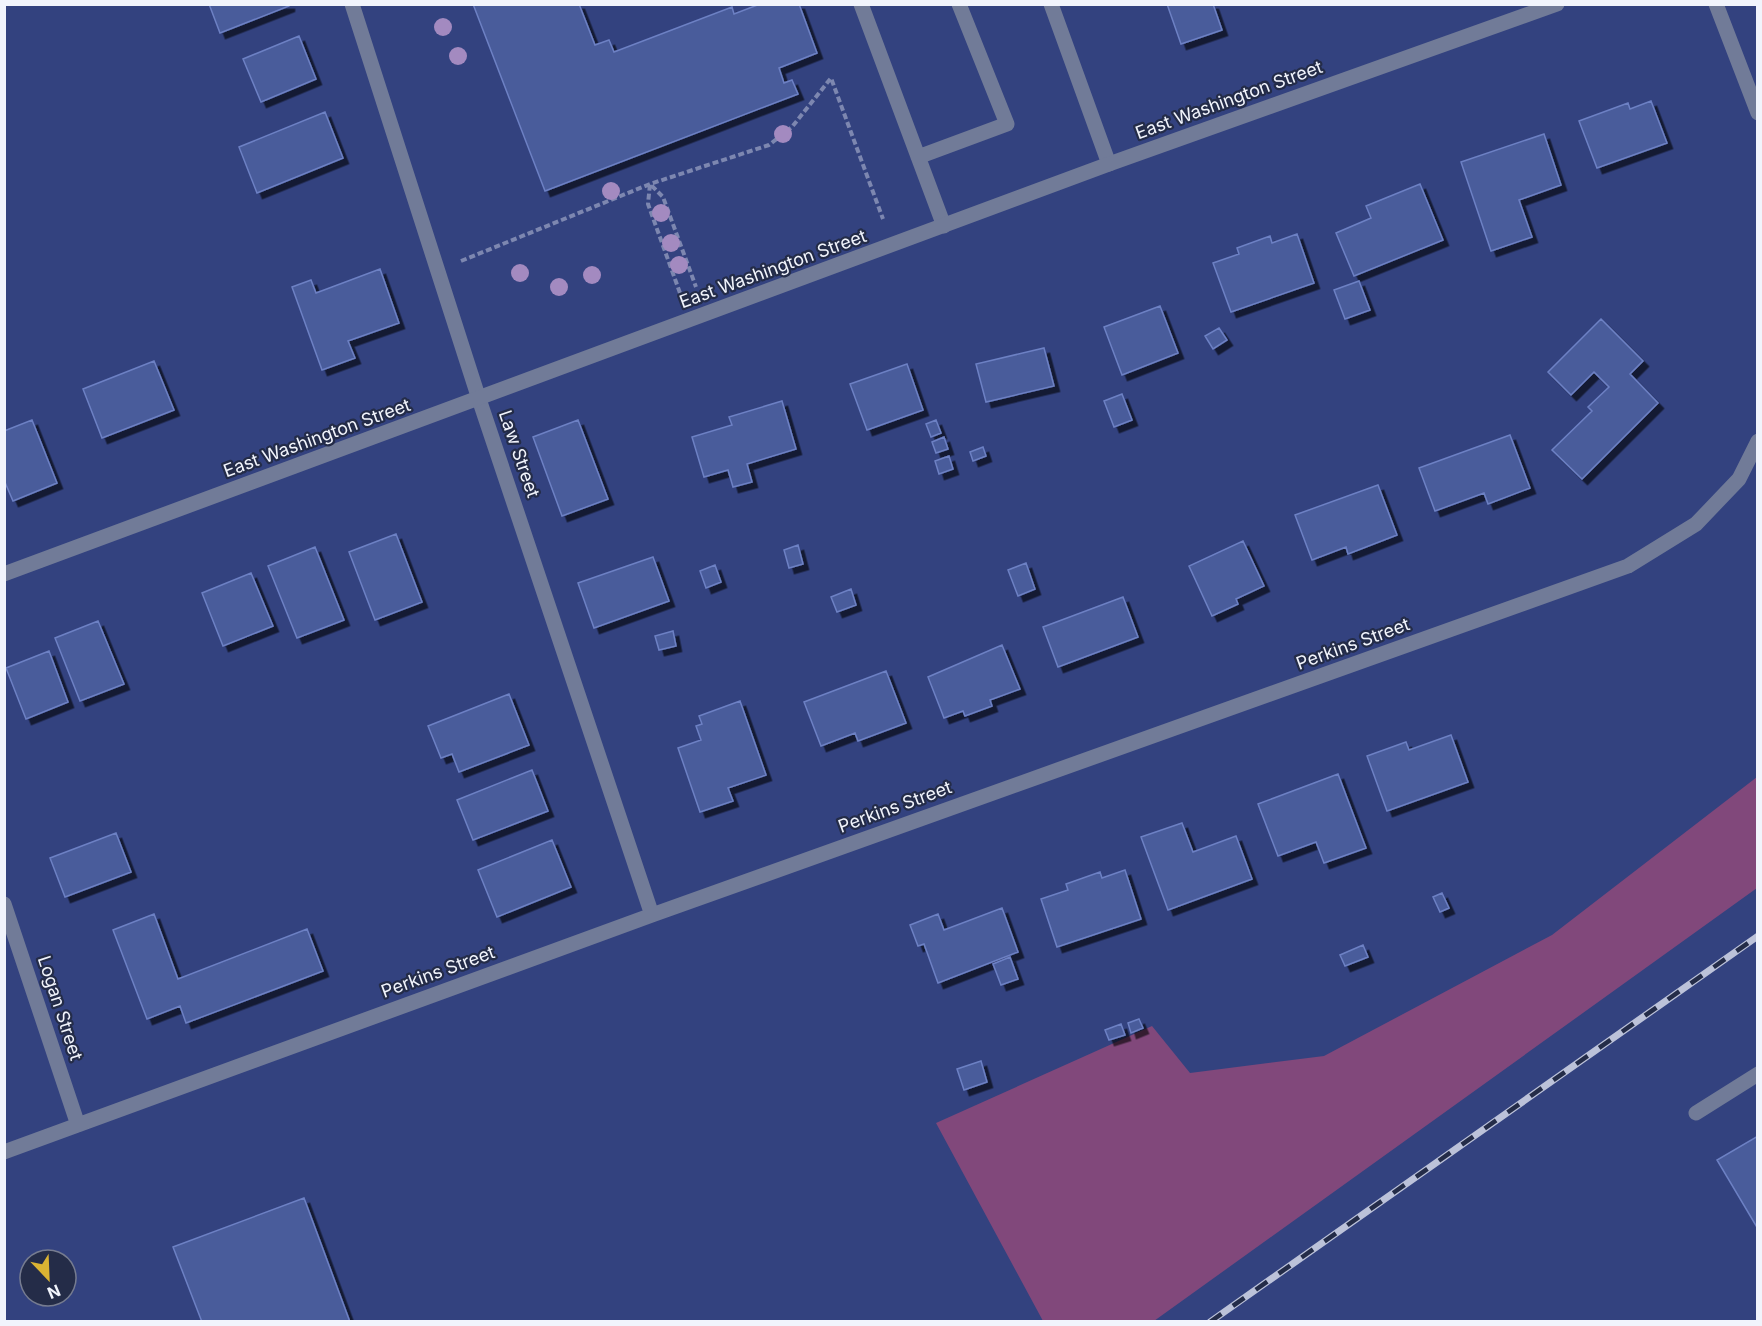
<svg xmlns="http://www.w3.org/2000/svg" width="1762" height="1326" viewBox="0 0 1762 1326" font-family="Inter,sans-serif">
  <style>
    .green { fill: #81487b }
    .building { fill: #4a5c9b; stroke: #6d81c4; stroke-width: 1.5; filter: url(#shadow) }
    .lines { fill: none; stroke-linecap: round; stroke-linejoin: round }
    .path { stroke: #7d87b0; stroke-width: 4; stroke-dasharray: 6 3; stroke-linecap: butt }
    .service { stroke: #717b98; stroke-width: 15 }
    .minor { stroke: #717b98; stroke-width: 15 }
    .tertiary { stroke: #717b98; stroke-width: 15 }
    .rail-casing { stroke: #bcc2d9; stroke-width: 7 }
    .rail { stroke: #242c48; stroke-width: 4.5; stroke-dasharray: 14; stroke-linecap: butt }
    .tree { fill: #a38ac0 }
    .labels { text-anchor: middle; stroke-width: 4.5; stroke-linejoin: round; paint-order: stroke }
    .street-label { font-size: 18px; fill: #f1f4fc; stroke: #242c48 }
  </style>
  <defs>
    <filter id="shadow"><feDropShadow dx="5.5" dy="5.5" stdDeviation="0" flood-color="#0009"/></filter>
  </defs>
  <rect width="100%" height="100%" fill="#33427f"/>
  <path class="green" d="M1757,777V888L1154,1321H1043L936,1123L1152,1026L1190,1073L1324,1056L1552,935Z"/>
  <path class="building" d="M209,4H289V6L220,33Z
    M473,4H579L595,45L609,40L614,52L732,7L734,14L760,4H799L817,53L779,68L784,83L792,80L798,94L545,191Z
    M1167,4H1213L1222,30L1181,44Z
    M299,36L316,79L261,102L243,59Z
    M1651,101L1667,143L1597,168L1579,121L1628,103L1630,109Z
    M325,112L343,158L257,193L239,147Z
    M1544,134L1561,185L1519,200L1532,237L1491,251L1461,162Z
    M1420,184L1443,240L1354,276L1336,233L1371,218L1366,206Z
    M1297,234L1314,283L1231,312L1213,263L1239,254L1237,248L1270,236L1272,243Z
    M380,269L399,323L348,341L355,358L322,370L292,287L311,280L316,293Z
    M1359,281L1370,310L1345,319L1334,290Z
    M1160,306L1178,353L1122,375L1104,327Z
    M1601,319L1643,361L1630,374L1658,403L1582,479L1552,450L1592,411L1588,407L1609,387L1594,372L1571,395L1548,372Z
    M1219,328L1227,340L1213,349L1205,336Z
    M1044,348L1054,386L986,402L976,364Z
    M154,361L174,410L102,438L83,389Z
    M907,364L923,410L867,430L850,384Z
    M1122,394L1132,420L1114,427L1104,401Z
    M782,401L796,449L747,464L752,482L733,487L728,470L704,477L692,437L732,425L729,417Z
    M32,420L57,483L13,501L4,480V431Z
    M578,420L608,499L562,516L533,437Z
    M936,420L941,433L931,437L926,424Z
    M1510,435L1530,488L1488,504L1484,493L1435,511L1419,468Z
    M944,437L948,449L936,453L932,442Z
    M983,447L986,456L973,461L970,452Z
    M949,456L953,469L939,474L935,461Z
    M1378,485L1397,535L1348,554L1346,547L1312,560L1295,515Z
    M396,534L422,602L375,620L349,552Z
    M1243,541L1264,586L1236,599L1238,604L1212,616L1189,566Z
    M798,545L803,564L789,568L784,550Z
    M315,547L344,620L297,638L268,566Z
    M653,557L669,601L594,628L578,583Z
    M1026,563L1035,589L1018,596L1008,570Z
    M715,565L721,582L706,588L700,571Z
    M251,573L273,626L223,646L202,593Z
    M851,589L856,605L837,612L831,597Z
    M1123,597L1138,637L1058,667L1043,627Z
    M98,621L124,684L80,701L55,638Z
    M673,631L676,646L659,650L655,636Z
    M1002,645L1020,689L990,700L992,706L965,716L963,711L944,718L928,677Z
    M49,651L68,702L26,719L6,668Z
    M886,671L906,723L858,741L855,733L821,746L804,702Z
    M509,694L529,745L459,772L452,754L441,758L428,726Z
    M740,701L766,775L728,788L733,801L700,812L678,748L701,740L696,726L702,724L699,716Z
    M1451,735L1468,782L1387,811L1367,756L1406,742L1409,750Z
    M532,770L548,811L473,840L457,800Z
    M1338,774L1366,848L1324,863L1316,842L1278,856L1258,804Z
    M1182,823L1193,852L1236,836L1252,879L1168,910L1141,837Z
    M116,833L131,872L65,897L50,858Z
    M552,840L571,887L497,917L478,870Z
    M1125,870L1141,919L1057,947L1041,899L1068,890L1066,884L1100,872L1102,878Z
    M1442,893L1449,908L1440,912L1433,897Z
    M1002,908L1018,952L938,983L924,944L918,946L910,925L938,914L944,930Z
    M154,914L178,979L307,929L323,971L186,1023L180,1006L147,1019L113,930Z
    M1363,945L1368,957L1345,966L1340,955Z
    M1010,957L1018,979L1001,985L993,964Z
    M1139,1019L1143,1028L1131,1033L1128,1023Z
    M1121,1024L1125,1035L1109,1040L1105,1030Z
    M981,1061L987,1082L964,1090L957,1069Z
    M1758,1136V1229L1717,1160Z
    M304,1198L350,1322H202L173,1247Z"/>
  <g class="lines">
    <path class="path" d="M461,261L650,184L769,145L792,127L831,78L883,219
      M680,293L648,204L650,184L663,197L696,287"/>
    <path class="service" d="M861,4L944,226
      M918,157L1007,124L959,4
      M1696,1113L1758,1074"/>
    <path class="minor" d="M352,4L479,399L652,915
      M1051,4L1109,164
      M1716,4L1758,113
      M4,904L78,1125
      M4,1152L652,915L1628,566L1696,524L1739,479L1758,441"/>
    <path class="tertiary" d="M4,574L1109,164L1557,4"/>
    <defs>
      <path id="rail" d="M1210,1322L1758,936"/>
    </defs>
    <use href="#rail" class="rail-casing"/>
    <use href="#rail" class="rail"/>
  </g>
  <g class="tree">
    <circle cx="443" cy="27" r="9"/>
    <circle cx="458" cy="56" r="9"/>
    <circle cx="783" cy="134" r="9"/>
    <circle cx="611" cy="191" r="9"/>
    <circle cx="661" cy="213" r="9"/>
    <circle cx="671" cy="243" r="9"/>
    <circle cx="679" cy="265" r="9"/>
    <circle cx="520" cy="273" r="9"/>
    <circle cx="592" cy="275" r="9"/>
    <circle cx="559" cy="287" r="9"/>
  </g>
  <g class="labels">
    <g class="street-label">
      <text transform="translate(1229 100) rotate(-20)" y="6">East Washington Street</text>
      <text transform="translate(773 269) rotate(-20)" y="6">East Washington Street</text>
      <text transform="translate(317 438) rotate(-20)" y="6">East Washington Street</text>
      <text transform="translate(519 454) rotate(71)" y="6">Law Street</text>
      <text transform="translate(1353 644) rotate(-20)" y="6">Perkins Street</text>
      <text transform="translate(895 807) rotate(-20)" y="6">Perkins Street</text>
      <text transform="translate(438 972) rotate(-20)" y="6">Perkins Street</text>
      <text transform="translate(60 1008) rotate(72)" y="6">Logan Street</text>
    </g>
  </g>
  <rect width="1762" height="1326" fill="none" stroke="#f1f4fc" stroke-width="12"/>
  <g transform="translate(48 1278) rotate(157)"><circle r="28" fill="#242c48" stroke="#767c90" stroke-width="1.5"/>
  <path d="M0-4.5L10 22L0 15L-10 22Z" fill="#dab333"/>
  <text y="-9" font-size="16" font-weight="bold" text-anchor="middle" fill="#f1f4fc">N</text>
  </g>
</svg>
